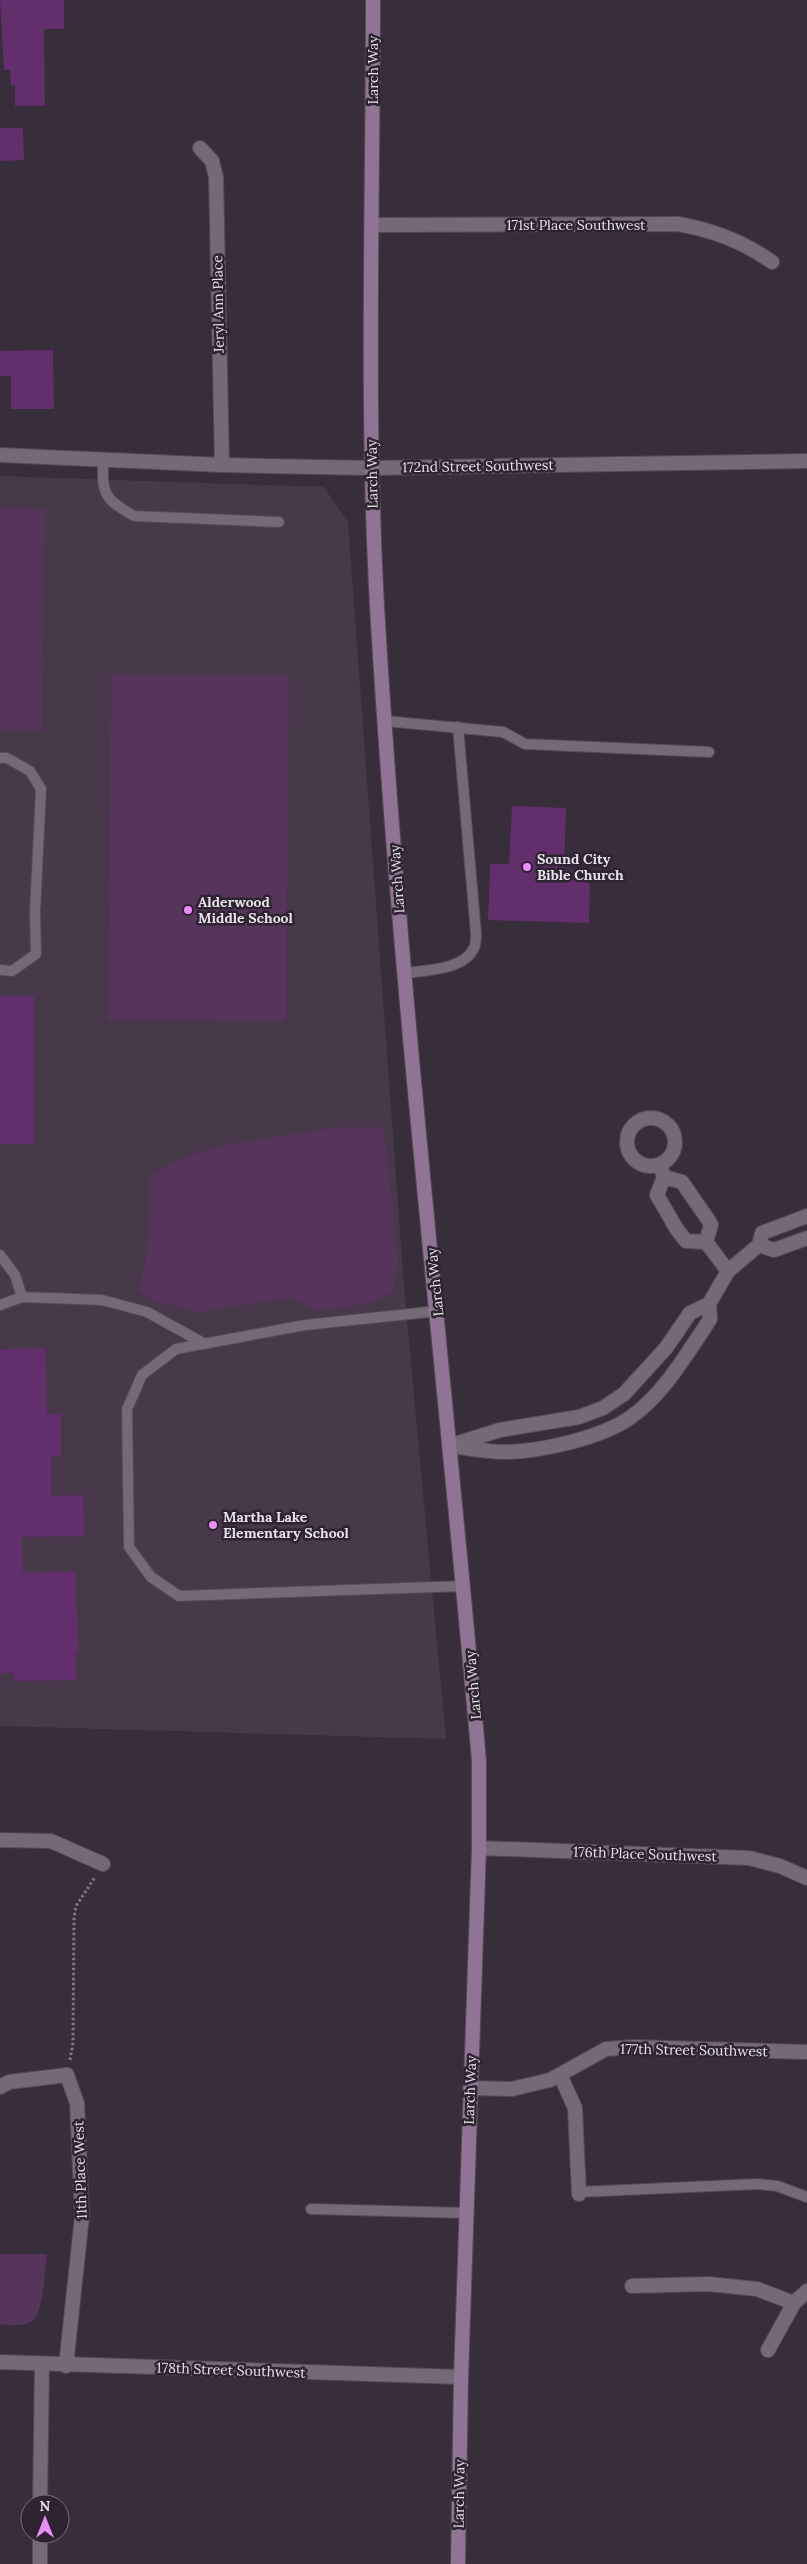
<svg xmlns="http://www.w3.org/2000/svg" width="807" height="2564" viewBox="0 0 807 2564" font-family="Lora,serif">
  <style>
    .built { fill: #47384a }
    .green { fill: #56355b }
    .building { fill: #622e6b }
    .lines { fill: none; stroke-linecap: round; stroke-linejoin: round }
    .service-casing { stroke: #544a55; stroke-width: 12 }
    .minor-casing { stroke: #544a55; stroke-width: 16 }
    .tertiary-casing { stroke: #544a55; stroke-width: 16 }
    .secondary-casing { stroke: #544a55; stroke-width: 16 }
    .path { stroke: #827984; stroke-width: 3; stroke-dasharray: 2.5 2.5; stroke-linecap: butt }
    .service { stroke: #756977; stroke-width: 10 }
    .minor { stroke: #756977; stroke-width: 14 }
    .tertiary { stroke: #756977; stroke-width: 14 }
    .secondary { stroke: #8f7593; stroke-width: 14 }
    .poi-dot { fill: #eb8dfb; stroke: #2e2330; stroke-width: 2 }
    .labels { text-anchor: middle; stroke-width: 5; stroke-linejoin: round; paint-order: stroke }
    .street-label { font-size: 14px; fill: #e9e2ea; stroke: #2e2330 }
    .poi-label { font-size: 14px; font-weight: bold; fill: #e9e2ea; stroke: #2e2330; text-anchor: start }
  </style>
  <rect width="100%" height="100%" fill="#382d3a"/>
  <path class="built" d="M0,476L324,487L348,522L405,1299L446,1739L0,1726Z"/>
  <path class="green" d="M0,508L45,509L42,730H0Z
    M111,674L289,675L286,1021L108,1020Z
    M341,1127H384L398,1262L393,1292L370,1303L321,1311L310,1308L293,1298L199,1312L154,1301L139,1290L147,1255L149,1178L176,1160L222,1145Z
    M0,2254H47C45,2269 44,2314 31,2322C22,2327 10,2325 0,2324Z"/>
  <path class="building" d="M0,0H64V29H44L45,106H15V85H11L10,70H4Z
    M0,128H23L24,160L0,161Z
    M53,350L54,409H11V376H0V351Z
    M512,806L566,808L564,870L579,871V879H590L589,923L488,920L490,864H509Z
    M0,996H34V1144H0Z
    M46,1348L47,1414H61V1456H51V1496L83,1495L84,1536L22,1537L23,1573L75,1571L79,1653H76L77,1680L14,1681V1673H0V1349Z"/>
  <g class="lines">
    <defs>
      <path id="service" d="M103,460C102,494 104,499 134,516L279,522
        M385,721L503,732L525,744L709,752
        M0,758H7L30,771L41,789L35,912L36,954L12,971L0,970
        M405,973C426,970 464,970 474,948C476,944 476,937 476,933L458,727
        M0,1255L15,1275L22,1297L102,1300L147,1312L205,1344
        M0,1305L22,1297
        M438,1311L305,1325L176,1349L142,1375L127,1409L129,1547L151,1577L179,1596L464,1586
        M579,2192L758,2184L777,2186L807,2197
        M311,2209L466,2213"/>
      <path id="minor" d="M200,148L212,161L216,177L222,465
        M373,225L678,224C713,230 742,241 772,262
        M371,468L807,461
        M627 1142a24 24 0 1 1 48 0a24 24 0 1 1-48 0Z
        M660,1165L664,1177L657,1195L676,1228L686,1241L706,1242L728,1271
        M664,1177L682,1182L709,1221L711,1225L706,1242
        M759,1245L774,1250L807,1238
        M455,1444L500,1430L579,1417L603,1408L624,1394L666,1348L690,1313L709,1304
        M451,1446C468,1448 487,1452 504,1452C539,1452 602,1438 631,1417C662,1395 682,1361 703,1330L710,1319L709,1304L728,1271L759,1245L762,1233L807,1216
        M0,1840L51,1841L103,1864
        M479,1848L749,1858L780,1866L807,1878
        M560,2075L575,2108L579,2194
        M0,2087L9,2082L67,2075L77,2103L82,2216L66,2366
        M470,2088L512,2089L550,2080L606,2049L633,2047L807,2052
        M632,2286L708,2284L757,2289L794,2303
        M768,2350L794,2303L807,2291
        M40,2504L42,2364
        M40,2564V2534"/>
      <path id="tertiary" d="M0,455L222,465L371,468
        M0,2362L461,2377"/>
      <path id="secondary" d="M373,0C373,213 365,426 379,639C402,1013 446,1387 479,1761V1848L461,2377L458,2564"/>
    </defs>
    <use href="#service" class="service-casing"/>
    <use href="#minor" class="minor-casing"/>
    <use href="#tertiary" class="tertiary-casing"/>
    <use href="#secondary" class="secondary-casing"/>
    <path class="path" d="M70,2060L73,2043L74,1917L76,1906L95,1877"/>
    <use href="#service" class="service"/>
    <use href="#minor" class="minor"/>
    <use href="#tertiary" class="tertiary"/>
    <use href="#secondary" class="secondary"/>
  </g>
  <g class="poi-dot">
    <circle cx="527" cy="867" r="5"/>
    <circle cx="188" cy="910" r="5"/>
    <circle cx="213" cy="1525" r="5"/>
  </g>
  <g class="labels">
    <g class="street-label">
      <text transform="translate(373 70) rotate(-90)" y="5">Larch Way</text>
      <text x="576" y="230">171st Place Southwest</text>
      <text transform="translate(218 304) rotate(-91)" y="5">Jeryl Ann Place</text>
      <text transform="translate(478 466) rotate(-1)" y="5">172nd Street Southwest</text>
      <text transform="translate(372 474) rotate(-91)" y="5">Larch Way</text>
      <text transform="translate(397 879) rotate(-94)" y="5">Larch Way</text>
      <text transform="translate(435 1282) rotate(-96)" y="5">Larch Way</text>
      <text transform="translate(473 1685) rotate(-95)" y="5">Larch Way</text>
      <text transform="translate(645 1854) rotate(2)" y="5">176th Place Southwest</text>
      <text transform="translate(694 2050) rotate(1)" y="5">177th Street Southwest</text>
      <text transform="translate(470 2090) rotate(-88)" y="5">Larch Way</text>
      <text transform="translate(80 2170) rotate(-92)" y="5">11th Place West</text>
      <text transform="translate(231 2370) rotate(2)" y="5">178th Street Southwest</text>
      <text transform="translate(459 2494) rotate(-89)" y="5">Larch Way</text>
    </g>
    <g class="poi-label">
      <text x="537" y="864">Sound City<tspan x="537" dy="16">Bible Church</tspan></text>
      <text x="198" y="907">Alderwood<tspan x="198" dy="16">Middle School</tspan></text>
      <text x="223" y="1522">Martha Lake<tspan x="223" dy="16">Elementary School</tspan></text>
    </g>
  </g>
  <g transform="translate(45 2519)"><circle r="24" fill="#2e2330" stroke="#796f7a"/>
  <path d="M0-4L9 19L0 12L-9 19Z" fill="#eb8dfb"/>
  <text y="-8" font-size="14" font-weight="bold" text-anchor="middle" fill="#e9e2ea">N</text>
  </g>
</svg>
